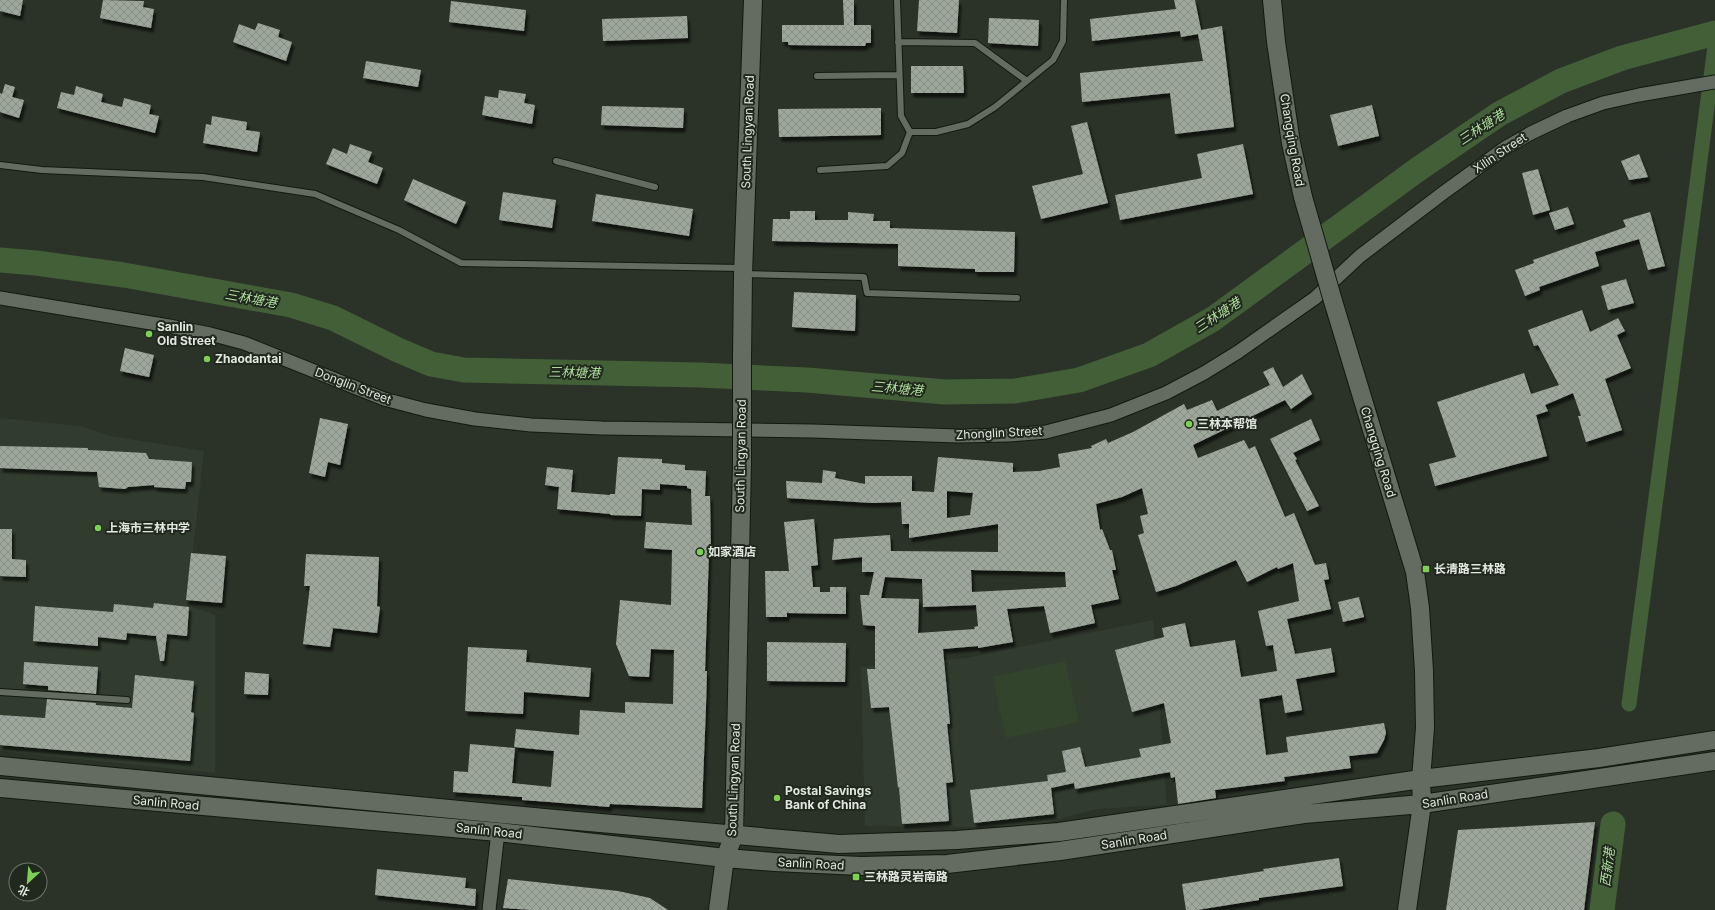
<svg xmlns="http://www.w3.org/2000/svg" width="1715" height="910" viewBox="0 0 1715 910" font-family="Inter,'Noto Sans SC',sans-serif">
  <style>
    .built { fill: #323c2e }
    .park { fill: #33442d }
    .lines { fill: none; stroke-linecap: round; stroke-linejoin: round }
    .canal { stroke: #435f38; stroke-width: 15 }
    .river { stroke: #435f38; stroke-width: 25 }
    .building { fill: url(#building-cross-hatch); fill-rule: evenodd; filter: url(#shadow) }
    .lane-casing { stroke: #131911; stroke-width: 8 }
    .street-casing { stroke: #131911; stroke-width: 15 }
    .secondary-casing { stroke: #131911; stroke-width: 20 }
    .lane { stroke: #646c61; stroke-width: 6 }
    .street { stroke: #646c61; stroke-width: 13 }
    .secondary { stroke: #646c61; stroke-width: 18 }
    .secondary-bridge-casing { stroke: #131911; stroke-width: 20; stroke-linecap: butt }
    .secondary-bridge { stroke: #646c61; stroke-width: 18 }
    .poi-dot { fill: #7cd155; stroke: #21281e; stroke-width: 1.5 }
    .labels { text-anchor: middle; stroke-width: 4; stroke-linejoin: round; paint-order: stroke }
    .street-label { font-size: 12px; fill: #e1e6df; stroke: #21281e }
    .poi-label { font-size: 12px; font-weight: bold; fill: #e1e6df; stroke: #21281e; text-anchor: start }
    .water-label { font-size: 13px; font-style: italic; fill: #aedd9c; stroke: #21281e }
  </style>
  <defs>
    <pattern id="building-cross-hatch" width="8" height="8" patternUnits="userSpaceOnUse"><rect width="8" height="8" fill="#9ea79b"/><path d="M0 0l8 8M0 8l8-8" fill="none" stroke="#888e85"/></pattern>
    <filter id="shadow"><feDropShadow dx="2.5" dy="4.5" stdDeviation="1" flood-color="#0009"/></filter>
  </defs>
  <rect width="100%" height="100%" fill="#2b3228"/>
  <path class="built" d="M0,418L80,426L110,436L204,451L187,605L215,615V773L0,751Z
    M1153,620L1167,805L1097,809L1037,825L971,827L865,826L861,667L966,658Z"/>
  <path class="park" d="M1065,661L1079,722L1006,738L993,677Z"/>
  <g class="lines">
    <path class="canal" d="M1629,704L1715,46"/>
    <path class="river" d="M0,260L36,263L124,275L291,305L333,318L398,350L431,364L464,370L700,375L807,380L945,392L1015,391L1079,380L1149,355L1213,319L1417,170L1499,114L1561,81L1622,58L1715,33
      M1602,910L1613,824"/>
  </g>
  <path class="building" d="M0,0H23L20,16L0,11Z
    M103,0L144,1L143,7L154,9L151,28L100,18Z
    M843,0H854V25H871V43H866L865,46L788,45V42H782V25H844Z
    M919,0H959L957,33L917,31Z
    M1174,0H1195L1201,30L1222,26L1234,127L1175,134L1170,93L1082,102L1080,73L1203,61L1198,34L1181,37L1180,31L1092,41L1090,19L1176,9Z
    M451,1L526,10L524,31L449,22Z
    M687,16L688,38L603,41L602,19Z
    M989,18L1039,20L1038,46L988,43Z
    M258,23L280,30L278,37L292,42L286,61L233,42L239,24L255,30Z
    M366,61L421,70L418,87L363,78Z
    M911,66H963L964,93H911Z
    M5,84L15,87L12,97L24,100L19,118L0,112V93L2,94Z
    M76,86L103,94L101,102L122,107L124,98L151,105L149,114L159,116L155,133L57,108L61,92L74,95Z
    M499,90L526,94L524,103L535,105L532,124L482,115L485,96L498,98Z
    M1372,105L1379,136L1338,146L1330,115Z
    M602,106L684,108L683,128L601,125Z
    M881,108V135L779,137L778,109Z
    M212,116L247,122L246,130L260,132L257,152L203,143L206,124L211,125Z
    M1087,122L1108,203L1041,219L1032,186L1083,174L1071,126Z
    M350,144L372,152L368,162L383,168L377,184L326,164L333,148L347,154Z
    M1243,144L1253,194L1120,220L1115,195L1202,178L1197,154Z
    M1639,154L1648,177L1629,180L1621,161Z
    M1538,169L1550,210L1533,215L1522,173Z
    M413,179L466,202L456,224L404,200Z
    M503,192L556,200L552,228L499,220Z
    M596,194L693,209L689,236L592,221Z
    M1568,207L1574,224L1555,230L1549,213Z
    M790,211H815V220H848V212L874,214L873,221H890V228L1015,232L1014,272H975V269L898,266V244L772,241L773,219H790Z
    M1650,212L1665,266L1648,270L1639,239L1595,252L1599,266L1539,287L1540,290L1525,296L1515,270L1534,263L1533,260L1626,227L1623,220Z
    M1626,279L1634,303L1608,310L1601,286Z
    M794,292L856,295L855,331L792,327Z
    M1582,310L1590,332L1618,318L1625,331L1617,335L1631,368L1605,379L1622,430L1586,442L1578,416H1581L1573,393L1545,405L1548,411L1536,415L1547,456L1435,486L1429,464L1456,457L1437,402L1524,373L1531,394L1559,385L1538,345L1534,346L1528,330Z
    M125,348L154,355L149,377L120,371Z
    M1273,367L1283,387L1302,374L1312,394L1291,409L1285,400L1193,445L1198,458L1244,440L1249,449L1255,446L1285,517L1294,513L1315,565L1326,563L1329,579L1324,580L1331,609L1287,619L1295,654L1331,648L1335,672L1296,679L1302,710L1285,713L1282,695L1259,699L1266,755L1288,752L1286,737L1384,723L1386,733L1384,740L1377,753L1349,756L1351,768L1284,777L1285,781L1215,790L1216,798L1178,804L1175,777L1171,778L1170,772L1075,789L1074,783L1051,788L1054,814L974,823L970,790L1048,781L1047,775L1066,772L1062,751L1080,747L1085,767L1141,757L1139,749L1171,743L1164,703L1132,712L1115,650L1164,637L1162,628L1185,623L1190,647L1235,640L1241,677L1277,671L1273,645L1266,646L1258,611L1299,601L1293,563L1278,569L1277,567L1247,582L1236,560L1176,586L1156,592L1138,535L1144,533L1140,516L1148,514L1142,488L1122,497L1096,504L1100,530L1102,529L1110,550H1112L1116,570H1112L1119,599L1091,605L1095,623L1050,633L1044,606L1007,609L1013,642L978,648V646L943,649L950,724H947L953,782L946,783L949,821L902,824L899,787L898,788L889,707L871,708L867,669H875V626L863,625L860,595H869L874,572H862V557L832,560L834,539L890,535L891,551L998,552V524L909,538V524H902L901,502L873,503L787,498L786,481L822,483L823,470L836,472L835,478L865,484V476H912V491L934,492L938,457L1013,463V472L1039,471L1060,467L1058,454L1092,448L1091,446L1106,439L1108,443L1133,432L1184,404L1187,410L1212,400L1217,411L1270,385L1263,372ZM947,491L973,493L970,515L947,518ZM971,570L1065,572L1066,587L972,592ZM885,577L922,579L923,607L976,605L978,626L974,627L975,629L918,633L919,599L881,598Z
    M320,418L348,424L340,465L328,462L325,477L309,473Z
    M1311,419L1320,440L1293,453L1297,459L1295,460L1319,506L1307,511L1270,439Z
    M0,446L88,448V450L146,453L149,459L192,462L191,482H186L185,489L154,487V485L128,487L125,489L99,487L97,472L0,468Z
    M618,457L662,459V463L685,465V470L706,471L705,496H710L711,553H709L705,671H707L706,706L702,808L610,804L609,807L550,802L522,800V797L453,792L454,771L468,772L470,744L515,748L512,783L551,787L554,751L514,747L516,729L579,735L580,710L625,713V702L673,704L674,650L651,649L649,677L629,676L616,644L620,600L671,605L672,550L644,548L646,522L692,525L691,489L687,488V486L660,484V490L642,489L641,516L610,515V514L557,509L559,487L545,485L547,467L573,470L571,492L610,495V494H615Z
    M814,519L818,565L811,566L813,587H820V592H830V587H846V614L787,613V617H766L765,571H789L784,522Z
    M0,529H12V559L26,560V577L0,576Z
    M191,553L226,556L222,603L186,600Z
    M306,554L379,557L377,606L380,607L377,633L333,628L330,647L303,644L310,586H304Z
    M1359,597L1364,617L1343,622L1338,602Z
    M154,603L189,607L187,636L167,634L164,661H160L156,636L127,633L126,640L98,637V646L33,641L35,606L113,612L114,604L153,608Z
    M767,642L846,643L845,682L767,681Z
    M468,647L527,650L526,662L591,668L589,697L524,692L523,714L465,711Z
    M24,662L98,667L96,694L48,690V686L23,684Z
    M245,672L269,674L268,695L244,694Z
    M135,675L194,681L191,712L194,713L190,761L0,745V715L45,718L47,699L96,703V705L132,708Z
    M1595,822L1584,910H1446L1458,830Z
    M1339,858L1343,886L1259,898V900L1197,910H1186L1182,884L1264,871L1263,869Z
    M377,869L466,878L465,888L476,889L475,906L375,895Z
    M508,879L618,891L650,898L668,910H532L503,908Z"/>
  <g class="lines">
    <defs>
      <path id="lane" d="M897,0L901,116L910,132
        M898,42L975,43L1027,81
        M817,76L899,75
        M556,161L655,187
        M0,165L42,170L203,177L315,194L399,230L461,263L741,268
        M820,170L887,166L902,153L910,132H936L968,124L995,107L1053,60L1063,41L1064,0
        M744,274L864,277L867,293L1017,298
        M0,692L127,700"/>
      <path id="street" d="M0,298L169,326L210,334L244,343L384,399L426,410L475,419L531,425L602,428L813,431L958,436L1009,435L1046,432L1111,415L1166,393L1204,373L1238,352L1315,298L1360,256L1443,193L1505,148L1531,133L1567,116L1603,103L1639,95L1715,82
        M489,910L498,832"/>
      <path id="secondary" d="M1272,0L1276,42L1291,143L1303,197
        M1333,301L1415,572L1420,608L1424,671L1425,728L1421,779L1422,804L1407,910
        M742,359L743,274L753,0
        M0,766L555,819L839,844L957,840L1059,832L1421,779L1599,758L1715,740
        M0,788L498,832L725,858L775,862L861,866L947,864L1060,851L1304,814L1422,804L1715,761
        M718,910L725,858L734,835L742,463"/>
    </defs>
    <use href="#lane" class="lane-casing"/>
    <use href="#street" class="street-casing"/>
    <use href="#secondary" class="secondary-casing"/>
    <use href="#lane" class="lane"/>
    <use href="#street" class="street"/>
    <use href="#secondary" class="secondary"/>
    <defs>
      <path id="secondary-bridge" d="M1303,197L1333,301
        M742,463V359"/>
    </defs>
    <use href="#secondary-bridge" class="secondary-bridge-casing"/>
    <use href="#secondary-bridge" class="secondary-bridge"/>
  </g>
  <g class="poi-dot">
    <circle cx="149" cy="334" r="4"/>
    <circle cx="207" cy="359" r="4"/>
    <circle cx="1189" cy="424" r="4"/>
    <circle cx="98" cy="528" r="4"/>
    <circle cx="700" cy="552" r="4"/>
    <rect x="1422" y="565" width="8" height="8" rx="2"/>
    <circle cx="777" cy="798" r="4"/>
    <rect x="852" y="873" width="8" height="8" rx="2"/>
  </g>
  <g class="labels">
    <g class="street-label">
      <text transform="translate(748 132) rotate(-88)" y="4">South Lingyan Road</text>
      <text transform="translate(1292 140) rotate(80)" y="4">Changqing Road</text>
      <text transform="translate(1500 153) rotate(-34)" y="4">Xilin Street</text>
      <text transform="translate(353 386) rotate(21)" y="4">Donglin Street</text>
      <text transform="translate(999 433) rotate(-3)" y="4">Zhonglin Street</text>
      <text transform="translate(1378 452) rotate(73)" y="4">Changqing Road</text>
      <text transform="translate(741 456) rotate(-89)" y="4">South Lingyan Road</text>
      <text transform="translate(734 780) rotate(-88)" y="4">South Lingyan Road</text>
      <text transform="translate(1455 799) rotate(-9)" y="4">Sanlin Road</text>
      <text transform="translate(166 803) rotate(5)" y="4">Sanlin Road</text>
      <text transform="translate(489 831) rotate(6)" y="4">Sanlin Road</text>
      <text transform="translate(1134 840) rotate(-9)" y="4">Sanlin Road</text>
      <text transform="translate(811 864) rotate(3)" y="4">Sanlin Road</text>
    </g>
    <g class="poi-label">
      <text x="157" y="331">Sanlin<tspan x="157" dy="14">Old Street</tspan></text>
      <text x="215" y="363">Zhaodantai</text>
      <text x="1197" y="428">三林本帮馆</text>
      <text x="106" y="532">上海市三林中学</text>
      <text x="708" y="556">如家酒店</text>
      <text x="1434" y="573">长清路三林路</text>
      <text x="785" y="795">Postal Savings<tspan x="785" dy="14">Bank of China</tspan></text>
      <text x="864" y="881">三林路灵岩南路</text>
    </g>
    <g class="water-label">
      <text transform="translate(1481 127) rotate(-33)" y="5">三林塘港</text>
      <text transform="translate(251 298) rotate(10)" y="5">三林塘港</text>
      <text transform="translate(1217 315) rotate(-33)" y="5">三林塘港</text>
      <text transform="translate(574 372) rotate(1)" y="5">三林塘港</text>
      <text transform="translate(897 388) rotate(5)" y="5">三林塘港</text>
      <text transform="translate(1607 867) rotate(-83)" y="5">西新港</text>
    </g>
  </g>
  <g transform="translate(28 882) rotate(206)"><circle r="19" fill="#21281e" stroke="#6e746b"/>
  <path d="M0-3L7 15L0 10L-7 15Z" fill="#7cd155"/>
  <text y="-6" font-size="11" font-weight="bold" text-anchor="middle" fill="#e1e6df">北</text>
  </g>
</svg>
